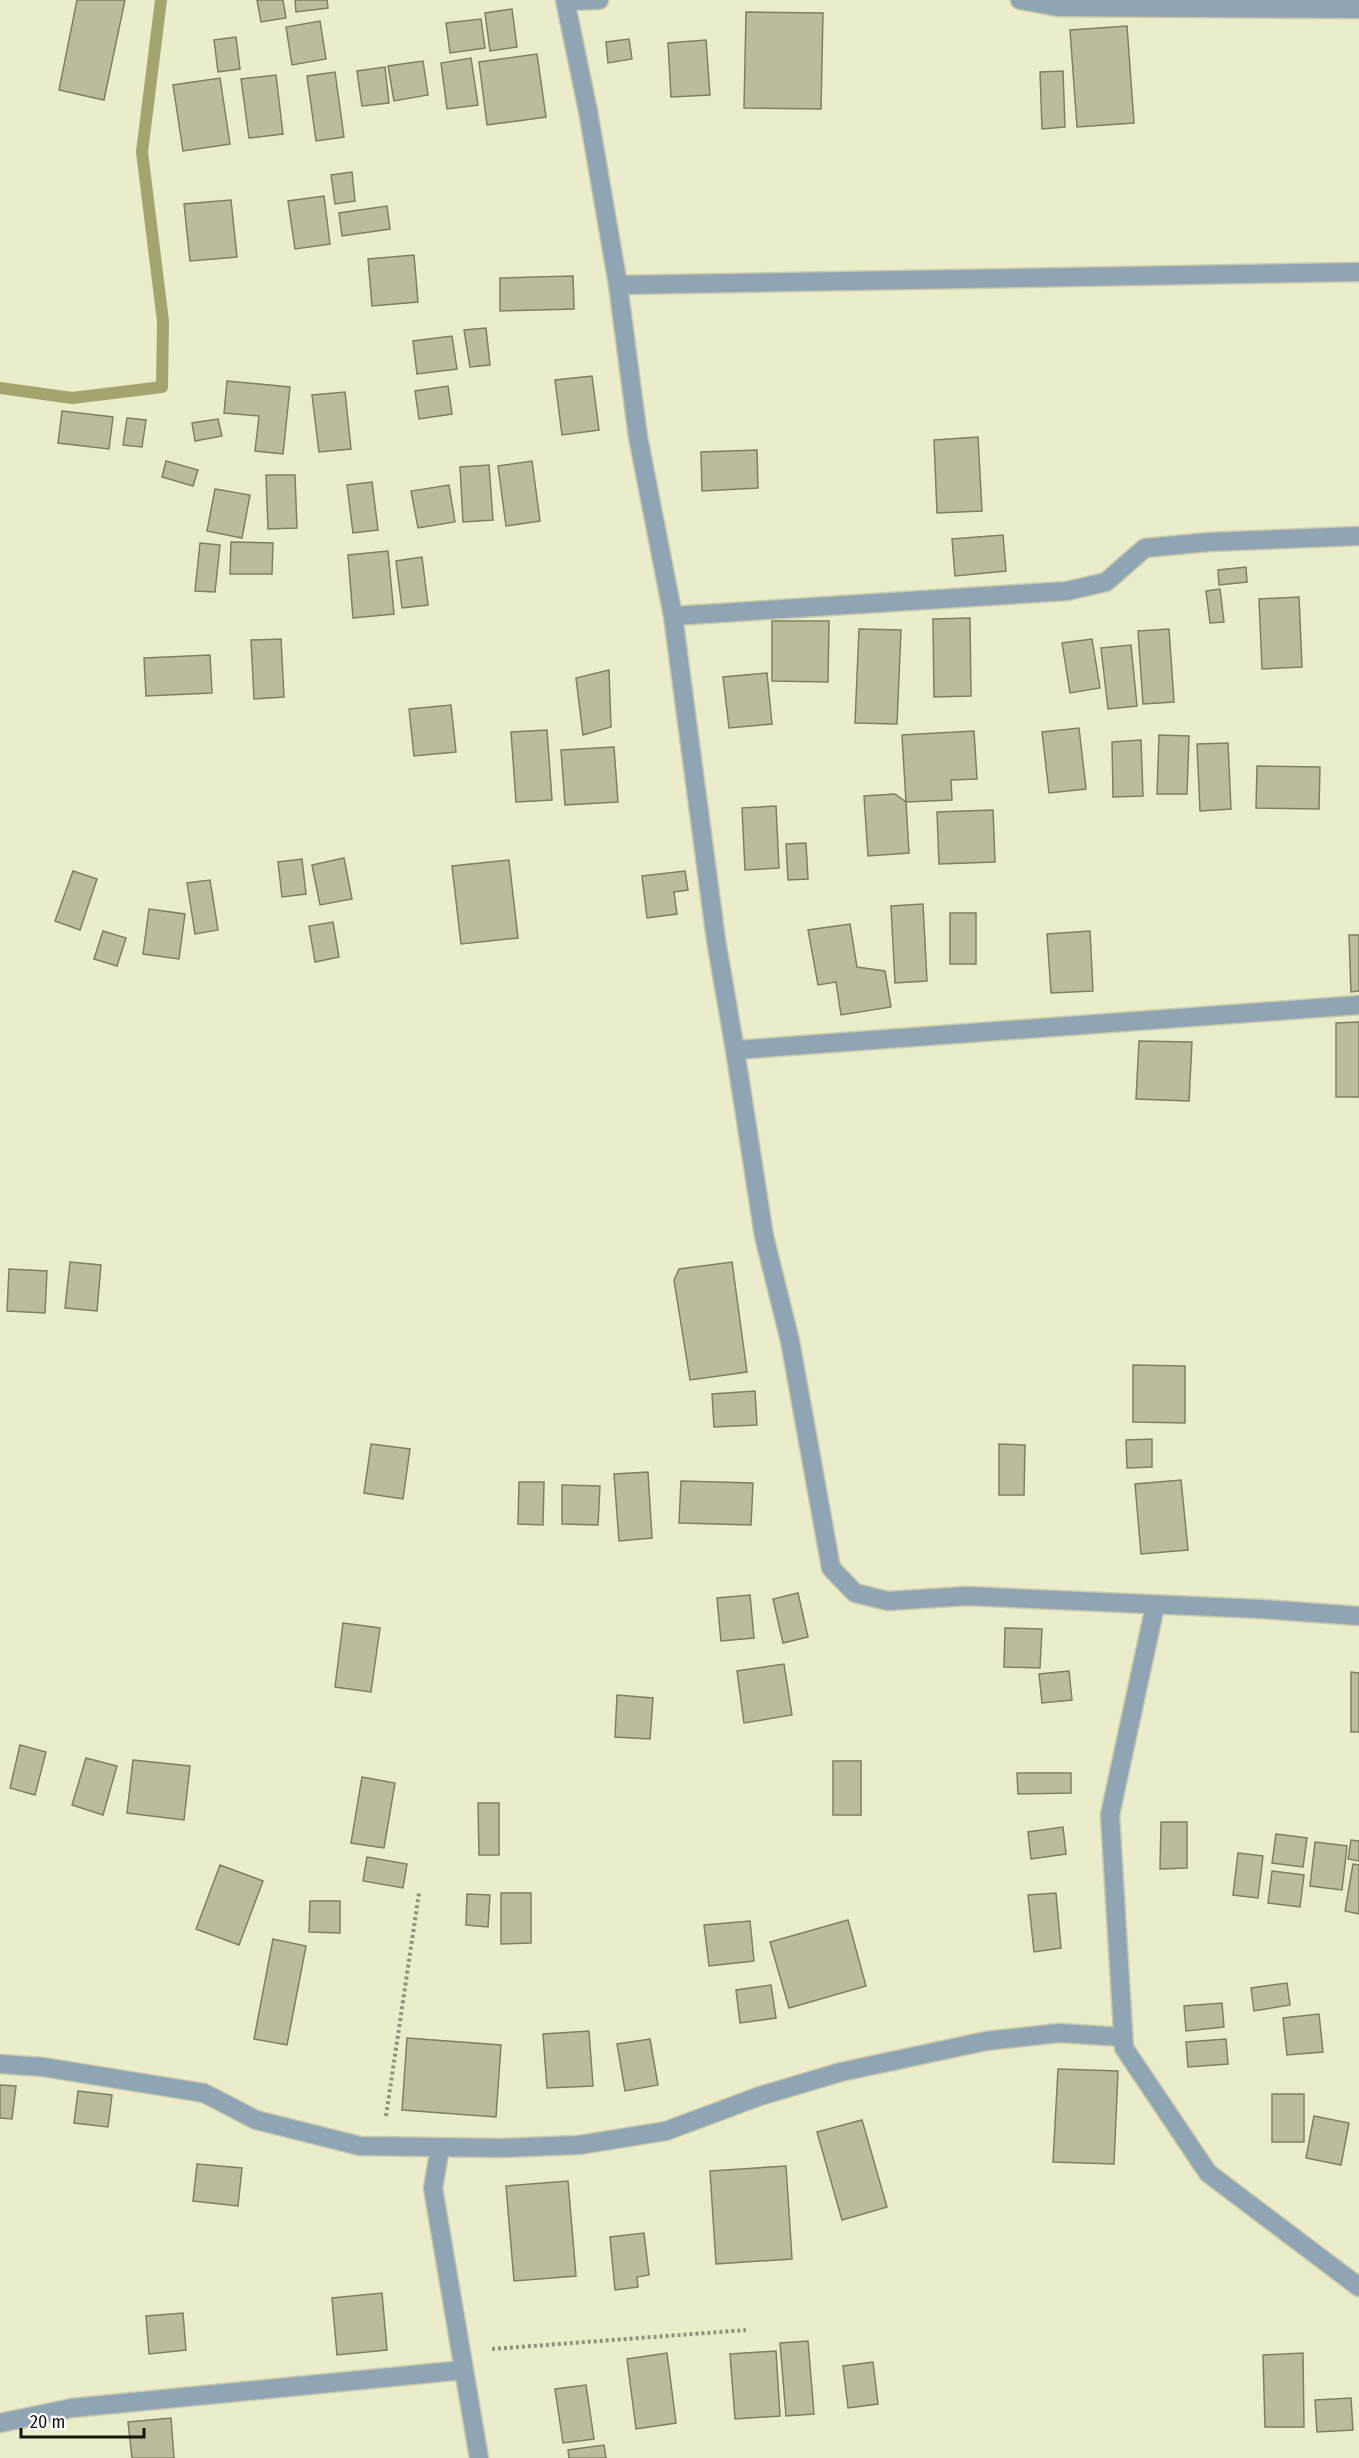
<svg xmlns="http://www.w3.org/2000/svg" width="1359" height="2458" viewBox="0 0 1359 2458" font-family="'Fira Sans Condensed',sans-serif">
  <style>
    .lines { fill: none; stroke-linecap: round; stroke-linejoin: round }
    .stream { stroke: #a4a46f; stroke-width: 12 }
    .building { fill: #bcbc9b; stroke: #7f8060; stroke-width: 1.5 }
    .minor-casing { stroke: #c9caab; stroke-width: 21 }
    .path { stroke: #919279; stroke-width: 4; stroke-dasharray: 3 3; stroke-linecap: butt }
    .minor { stroke: #8fa5b3; stroke-width: 18 }
  </style>
  <rect width="100%" height="100%" fill="#ebecca"/>
  <g class="lines">
    <path class="stream" d="M0,388L72,398L162,387L163,321L142,152L161,0"/>
  </g>
  <path class="building" d="M77,0H125L104,100L59,90Z
    M257,0H283L286,18L261,22Z
    M295,0H327L328,8L296,12Z
    M512,9L517,47L490,51L485,13Z
    M746,12L823,13L821,109L744,108Z
    M481,19L485,48L450,53L446,23Z
    M320,21L326,59L292,65L286,27Z
    M1127,26L1134,123L1077,127L1070,30Z
    M236,37L240,69L218,72L214,40Z
    M629,39L632,59L608,63L606,42Z
    M706,40L710,95L671,97L668,43Z
    M537,54L546,117L487,125L479,62Z
    M471,58L478,105L447,109L441,63Z
    M423,61L428,95L394,101L388,66Z
    M385,67L389,103L362,106L357,71Z
    M1063,71L1065,127L1042,129L1040,72Z
    M335,72L344,137L316,141L307,76Z
    M276,75L283,134L249,138L241,79Z
    M220,78L230,144L183,151L173,85Z
    M352,172L355,201L335,204L331,175Z
    M324,196L330,244L295,249L288,201Z
    M231,200L237,257L190,261L184,204Z
    M387,206L390,229L342,236L339,213Z
    M414,255L418,302L372,306L368,259Z
    M573,276L574,309L500,311V278Z
    M486,328L490,365L470,367L464,330Z
    M452,336L457,369L417,374L413,341Z
    M592,376L599,430L562,435L555,380Z
    M227,381L290,387L283,454L255,451L259,416L224,413Z
    M448,386L452,414L419,419L415,391Z
    M345,392L351,449L319,452L312,395Z
    M62,411L113,417L109,449L58,443Z
    M127,418L146,420L142,447L123,445Z
    M218,419L222,436L195,441L192,423Z
    M978,437L982,511L937,513L934,440Z
    M757,450L758,488L702,491L701,452Z
    M166,461L198,470L193,486L162,477Z
    M532,461L540,521L506,526L498,466Z
    M489,465L493,520L463,522L460,467Z
    M266,475H295L297,528L268,529Z
    M372,482L378,530L353,533L347,485Z
    M449,485L455,522L418,528L411,491Z
    M215,489L250,495L242,538L207,531Z
    M1003,535L1006,571L955,576L952,539Z
    M231,542L273,543L272,574H230Z
    M200,543L220,545L215,592L195,591Z
    M388,551L394,614L353,618L348,555Z
    M422,557L428,605L402,608L396,561Z
    M1246,567L1247,582L1219,585L1218,570Z
    M1220,589L1224,622L1210,623L1206,591Z
    M1299,597L1302,667L1262,669L1259,599Z
    M970,618L971,696L934,697L933,619Z
    M772,621H829L828,682L772,681Z
    M859,629L901,630L897,724L855,723Z
    M1169,629L1174,702L1143,704L1138,631Z
    M281,639L284,697L254,699L251,640Z
    M1092,639L1100,688L1070,693L1062,643Z
    M1131,645L1137,706L1108,709L1101,648Z
    M210,655L212,693L146,696L144,658Z
    M609,670L611,727L583,735L576,678Z
    M767,673L772,724L729,728L723,677Z
    M451,705L456,752L414,756L409,709Z
    M1079,728L1086,789L1049,793L1042,732Z
    M547,730L552,800L516,802L511,732Z
    M974,731L977,779L951,780L952,800L906,802L902,735Z
    M1159,735L1189,736L1187,794H1157Z
    M1141,740L1143,796L1113,797L1112,742Z
    M1228,743L1231,809L1200,811L1197,744Z
    M614,747L618,802L565,805L561,750Z
    M1257,766L1320,767L1319,809L1256,808Z
    M895,794L906,802L909,853L868,856L864,796Z
    M776,806L779,868L745,870L742,808Z
    M993,810L995,862L939,864L937,812Z
    M806,843L808,879L788,880L786,844Z
    M344,858L352,899L320,905L312,865Z
    M302,859L306,894L282,897L278,862Z
    M509,860L518,938L461,944L452,866Z
    M73,871L97,879L80,930L55,921Z
    M685,871L688,890L674,892L677,914L647,918L642,876Z
    M210,880L218,930L195,934L187,883Z
    M923,904L927,981L895,983L891,906Z
    M149,909L185,914L179,959L143,954Z
    M950,913H976V964H950Z
    M333,922L339,957L315,962L309,926Z
    M850,924L857,967L885,971L891,1007L841,1015L836,982L818,985L808,930Z
    M103,931L126,938L117,966L94,959Z
    M1090,931L1093,991L1051,993L1047,934Z
    M1349,935H1359V991L1351,992Z
    M1359,1022V1097H1336V1023Z
    M1139,1041L1192,1042L1189,1101L1136,1099Z
    M70,1262L101,1265L97,1311L65,1308Z
    M732,1262L747,1372L690,1380L674,1280L679,1269Z
    M9,1269L47,1271L45,1313L7,1311Z
    M1133,1365L1185,1366V1423L1133,1422Z
    M755,1391L757,1425L714,1427L712,1394Z
    M1152,1439V1467L1127,1468L1126,1440Z
    M371,1444L410,1449L403,1499L364,1493Z
    M999,1444L1025,1445L1024,1495H999Z
    M648,1472L652,1538L619,1541L614,1474Z
    M1181,1480L1188,1550L1141,1554L1135,1484Z
    M681,1481L753,1483L751,1525L679,1523Z
    M519,1482H544L543,1525L518,1524Z
    M562,1485L600,1486L598,1525L562,1524Z
    M798,1593L808,1637L783,1643L773,1599Z
    M750,1595L754,1638L721,1641L717,1598Z
    M343,1623L380,1628L371,1692L335,1687Z
    M1005,1628L1042,1629L1040,1668L1004,1667Z
    M784,1664L792,1715L744,1723L737,1671Z
    M1069,1671L1072,1700L1042,1703L1039,1674Z
    M1351,1672L1359,1673V1732H1351Z
    M617,1695L653,1698L650,1739L615,1737Z
    M20,1745L46,1752L35,1795L10,1788Z
    M86,1758L117,1766L103,1815L72,1805Z
    M133,1760L190,1766L184,1820L127,1813Z
    M833,1761H861V1815H833Z
    M1017,1773H1071V1793L1018,1794Z
    M362,1777L395,1783L384,1848L351,1843Z
    M478,1803H499V1855H479Z
    M1161,1822H1187V1868L1160,1869Z
    M1063,1827L1066,1854L1031,1859L1028,1832Z
    M1276,1834L1307,1838L1303,1867L1272,1863Z
    M1351,1840L1359,1841V1861L1348,1859Z
    M1315,1842L1347,1846L1342,1890L1310,1886Z
    M1238,1853L1263,1856L1258,1898L1233,1895Z
    M367,1857L407,1864L403,1888L363,1881Z
    M1353,1864L1359,1865V1914L1345,1911Z
    M220,1865L263,1881L239,1945L196,1929Z
    M1272,1871L1304,1875L1300,1907L1268,1903Z
    M501,1893H531V1943L501,1944Z
    M1056,1893L1061,1948L1034,1952L1028,1895Z
    M467,1894L490,1895L488,1927L466,1925Z
    M310,1901H340V1933L309,1932Z
    M848,1920L866,1986L789,2008L770,1942Z
    M750,1921L754,1961L709,1966L704,1925Z
    M273,1939L306,1946L287,2045L254,2039Z
    M1287,1983L1290,2005L1254,2011L1251,1988Z
    M771,1985L776,2018L740,2023L736,1990Z
    M1222,2003L1224,2027L1186,2031L1184,2006Z
    M1319,2014L1323,2052L1287,2055L1283,2018Z
    M589,2031L593,2086L547,2088L543,2034Z
    M407,2038L501,2045L496,2117L402,2110Z
    M650,2039L658,2085L625,2091L617,2044Z
    M1226,2039L1228,2064L1188,2067L1186,2042Z
    M1058,2069L1118,2071L1114,2164L1053,2162Z
    M0,2085L16,2086L12,2119L0,2118Z
    M78,2091L112,2095L108,2127L74,2123Z
    M1272,2094H1304V2142H1272Z
    M1314,2116L1349,2123L1341,2165L1306,2158Z
    M862,2120L887,2207L842,2220L817,2132Z
    M197,2164L242,2168L238,2206L193,2201Z
    M786,2166L792,2259L716,2264L710,2171Z
    M568,2181L576,2276L514,2281L506,2186Z
    M644,2233L649,2275L637,2277L638,2287L615,2290L610,2237Z
    M382,2293L387,2350L337,2355L332,2298Z
    M183,2313L186,2350L149,2354L146,2316Z
    M808,2341L814,2414L786,2416L780,2343Z
    M776,2351L780,2416L735,2419L730,2354Z
    M667,2353L676,2423L636,2429L627,2359Z
    M1303,2353L1304,2427H1265L1263,2355Z
    M873,2362L878,2404L848,2408L843,2366Z
    M586,2385L594,2439L563,2443L555,2389Z
    M1351,2398L1353,2430L1317,2432L1315,2400Z
    M171,2418L174,2458H132L128,2422Z
    M604,2445L606,2458H569L568,2450Z"/>
  <g class="lines">
    <defs>
      <path id="minor" d="M565,0L588,111L618,285L638,437L673,616L716,940L735,1050L764,1236L790,1341L831,1568L855,1593L888,1601L967,1596L1261,1609L1359,1616
        M1020,0L1058,7L1359,9
        M566,1L599,0
        M618,285L1359,272
        M673,616L1067,591L1106,582L1145,548L1209,542L1359,536
        M735,1050L1359,1005
        M1155,1606L1110,1815L1124,2048L1208,2173L1359,2287
        M0,2064L43,2067L204,2093L256,2120L360,2146L501,2148L579,2145L666,2131L760,2096L841,2072L986,2041L1059,2033L1123,2037
        M440,2148L433,2188L479,2458
        M0,2423L72,2408L464,2370"/>
    </defs>
    <use href="#minor" class="minor-casing"/>
    <path class="path" d="M386,2116L419,1893
      M492,2349L746,2330"/>
    <use href="#minor" class="minor"/>
  </g>
  <path d="M21 2428v9h123v-9" fill="none" stroke="#151509" stroke-width="3"/>
  <text x="30" y="2428" font-size="18" fill="#151509" stroke="#ffffff" stroke-width="4.5" paint-order="stroke">20 m</text>
</svg>
